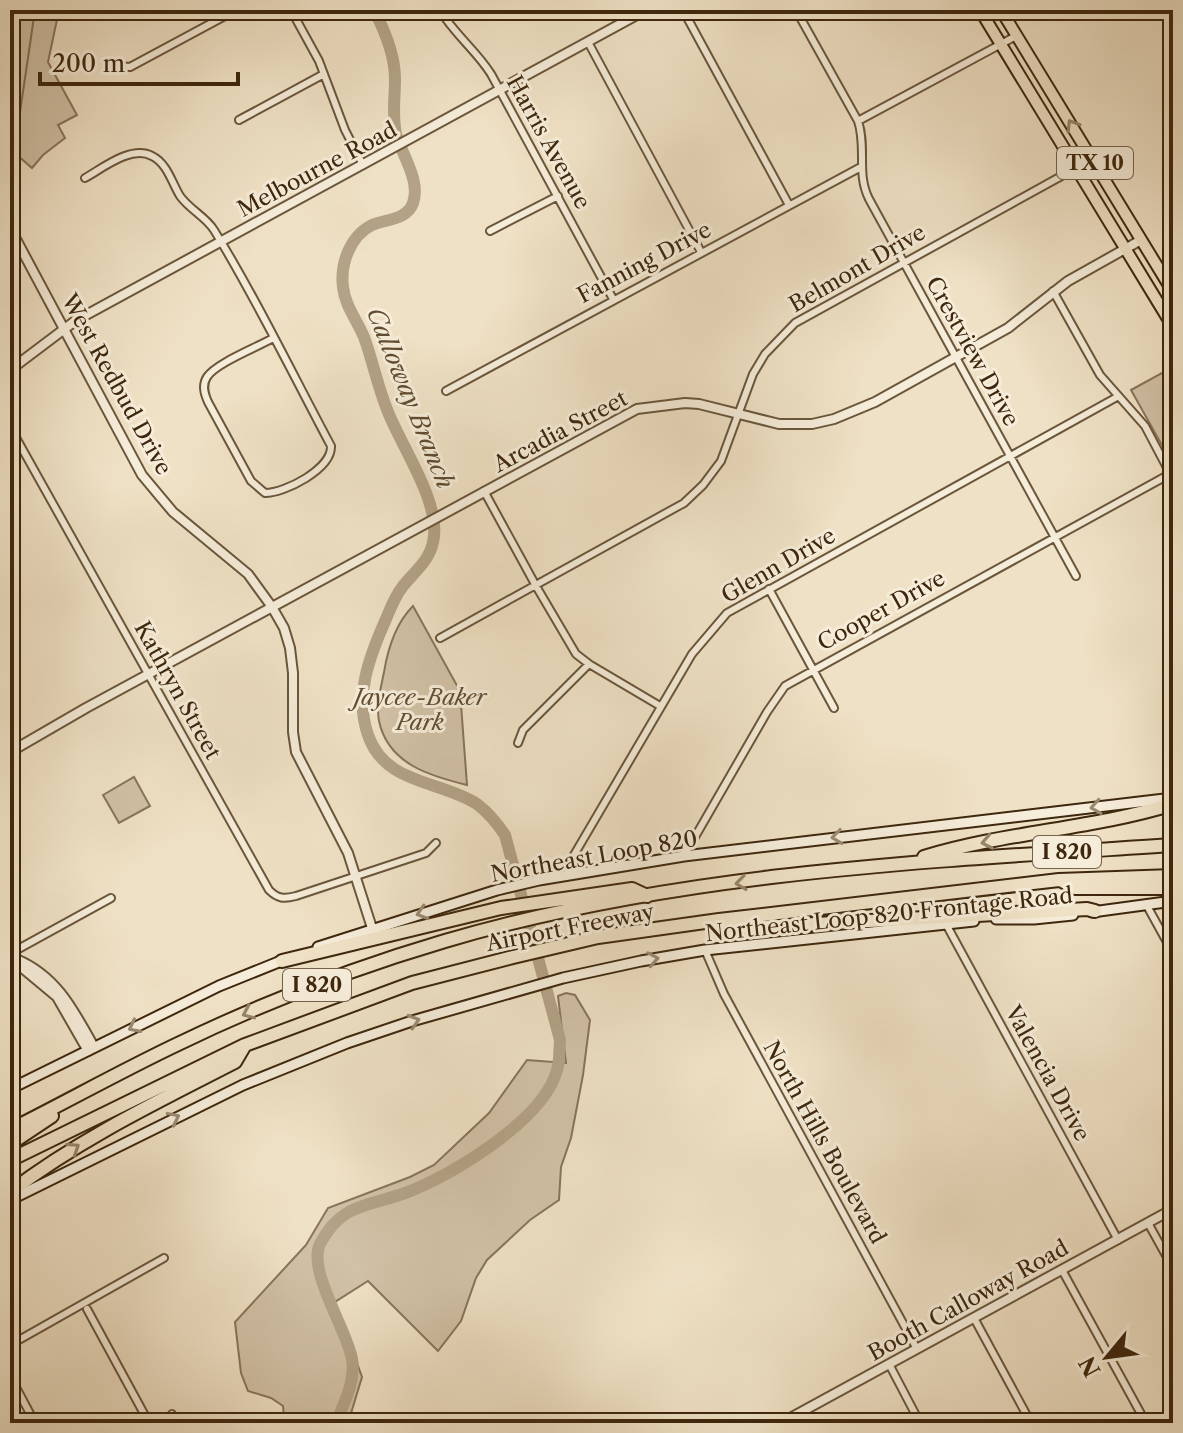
<svg xmlns="http://www.w3.org/2000/svg" width="1183" height="1433" viewBox="0 0 1183 1433" font-family="'Libre Caslon Text',serif">
  <style>
    .green { fill: #d1c1a6; stroke: #88745a; stroke-width: 2 }
    .lines { fill: none; stroke-linecap: round; stroke-linejoin: round }
    .stream { stroke: #847156; stroke-width: 2 }
    .river { stroke: #b3a286; stroke-width: 12 }
    .minor-casing { stroke: #6a563b; stroke-width: 10 }
    .tertiary-casing { stroke: #6a563b; stroke-width: 12 }
    .secondary-casing { stroke: #3e270d; stroke-width: 13 }
    .primary-casing { stroke: #3e270d; stroke-width: 14 }
    .motorway-casing { stroke: #3e270d; stroke-width: 16 }
    .minor { stroke: #f5ecd9; stroke-width: 6 }
    .tertiary { stroke: #f5ecd9; stroke-width: 8 }
    .secondary { stroke: #f5ecd9; stroke-width: 9 }
    .primary { stroke: #efe1c5; stroke-width: 10 }
    .motorway { stroke: #efe1c5; stroke-width: 12 }
    .rail { stroke: #3e270d; stroke-width: 2; stroke-dasharray: 14 14; stroke-linecap: butt }
    .oneway { stroke: #968469 }
    .oneway2 { stroke: #9a8a73 }
    .labels { text-anchor: middle; stroke-width: 6; stroke-linejoin: round; paint-order: stroke }
    .shield { fill: #f5ecd9; stroke: #75624a; stroke-width: 2 }
    .shield-label { font-size: 20px; font-weight: bold; fill: #3e270d }
    .street-label { font-size: 22px; fill: #3e270d; stroke: #f5ecd9 }
    .park-label { font-size: 22px; font-style: italic; fill: #634e33; stroke: #f5ecd9 }
    .water-label { font-size: 24px; font-style: italic; fill: #614c31; stroke: #f5ecd9 }
  </style>
  <rect width="100%" height="100%" fill="#efe1c5"/>
  <filter id="stains"><feTurbulence type="fractalNoise" baseFrequency=".0025" numOctaves="4"/><feColorMatrix values="0 0 0 0 .2 0 0 0 0 .09 0 0 0 0 .02 0 0 0 .5 -.17"/></filter>
  <radialGradient id="worn" r=".72"><stop offset=".6" stop-color="#630" stop-opacity="0"/><stop offset="1" stop-color="#630" stop-opacity=".3"/></radialGradient>
  <path class="green" d="M10,10H59L48,62L77,115L58,125L65,138L43,155L32,168L10,149Z
    M1171,368L1173,371V465L1131,390Z
    M413,606L460,691L467,785C430,776 388,764 379,721C376,706 381,687 384,672C388,648 396,623 413,606Z
    M134,777L150,806L119,823L103,795Z
    M566,993L575,995L590,1020L583,1075L571,1138L561,1167L559,1200L530,1220L487,1260L476,1278L461,1321L438,1351L368,1281L335,1302L362,1377L348,1423H277L284,1418L283,1406L271,1398L248,1391L241,1373L235,1322L306,1245L328,1208L410,1177L434,1165L489,1113L527,1060L566,1063L558,996Z"/>
  <g class="lines">
    <path class="stream" d="M10,139L20,112L35,10"/>
    <path class="river" d="M336,1423C344,1403 356,1381 352,1359C347,1330 307,1270 320,1244C341,1203 367,1207 405,1193C451,1176 544,1120 557,1070C560,1061 559,1050 560,1040L505,835C497,823 489,813 477,804C440,780 385,785 368,735C354,695 370,655 386,619C391,607 395,596 403,586C416,570 432,559 434,536C438,499 402,447 388,412C378,388 373,362 364,337C357,320 345,306 343,287C340,264 350,236 372,225C386,219 407,220 413,203C421,181 402,155 396,134C392,115 395,98 395,79C395,55 385,31 374,10"/>
    <defs>
      <path id="minor" d="M291,10L319,61L345,130L363,165
        M440,10C454,34 476,50 491,74L613,299
        M683,10L789,205
        M796,10L858,121C867,148 856,173 869,199L1076,576
        M588,42L701,252
        M118,66L130,67L236,10
        M239,120L324,74
        M858,121L1016,36
        M85,178C103,168 131,145 152,156C167,163 172,183 180,196C189,209 206,217 214,230C257,300 293,375 331,446C332,469 285,493 265,493L251,481L208,402C204,393 202,385 207,377C216,363 258,347 273,338
        M490,231L558,196
        M1053,291L1100,375L1145,426L1173,479
        M446,391L861,167
        M10,427L269,890C278,899 284,899 296,896L426,853L436,843
        M484,491L536,586L576,654L589,664L660,706
        M769,589L834,708
        M440,638L684,503L703,485L721,461L753,374L765,354L795,323L1076,168
        M518,743L523,730L589,664
        M684,856L767,712L785,686L1170,474
        M566,876L574,855L692,654L727,613L1117,397
        M1146,904L1173,953
        M946,924L1118,1240
        M705,950L724,994L917,1349
        M11,953L111,898
        M1148,1223L1173,1268
        M1062,1270L1146,1423
        M87,1309L149,1423
        M974,1318L1031,1423
        M10,1345L164,1258
        M889,1364L920,1423
        M10,1376L35,1423
        M167,1423L172,1414"/>
      <path id="tertiary" d="M10,228L142,475L173,512L248,574L272,607L284,628L290,648L293,673V732L296,752L348,853L372,928
        M10,370L75,321L646,10
        M10,752L86,708L637,409L685,403L699,404L779,424H812L834,419L875,402L1008,328L1068,281L1141,240
        M10,952L21,967L57,997L88,1051
        M16,959C57,976 74,1011 94,1047
        M781,1423L1173,1209"/>
      <path id="secondary" d="M1092,912L1173,901
        M996,919H1034L1073,915
        M318,947L497,890L539,880L684,856L1173,798
        M10,1089L219,986L286,959
        M10,1200L243,1085L347,1043L412,1021L563,978L641,961L705,950L974,921"/>
      <path id="primary" d="M980,10L1173,327
        M1001,10L1173,292"/>
      <path id="motorway" d="M924,857C1005,832 1092,829 1173,804
        M1062,881L1075,888H1173
        M726,922L743,928L1087,909L1095,911
        M282,961L501,908L632,889L647,896
        M10,1130C66,1102 121,1071 178,1044C263,1003 353,968 445,941C678,872 931,861 1173,845
        M10,1144L52,1116
        M10,1160L245,1045L412,983L513,957L598,937L719,920L1059,880L1173,876
        M10,1192C80,1139 157,1102 235,1062L245,1045"/>
    </defs>
    <use href="#minor" class="minor-casing"/>
    <use href="#tertiary" class="tertiary-casing"/>
    <use href="#secondary" class="secondary-casing"/>
    <use href="#primary" class="primary-casing"/>
    <use href="#motorway" class="motorway-casing"/>
    <use href="#minor" class="minor"/>
    <use href="#tertiary" class="tertiary"/>
    <use href="#secondary" class="secondary"/>
    <use href="#primary" class="primary"/>
    <use href="#motorway" class="motorway"/>
    <path class="rail" d="M1158,10L1173,34"/>
  </g>
  <defs><path id="oneway-chevron" d="M-2-3.5L2.5 0L-2 3.5" fill="none" stroke-width="1.6" stroke-linecap="round" stroke-linejoin="round" transform="scale(2)"/></defs>
  <g class="oneway">
    <use href="#oneway-chevron" transform="translate(1072 125) rotate(-122)"/>
    <use href="#oneway-chevron" transform="translate(987 842) rotate(169)"/>
    <use href="#oneway-chevron" transform="translate(741 883) rotate(172)"/>
    <use href="#oneway-chevron" transform="translate(248 1013) rotate(156)"/>
    <use href="#oneway-chevron" transform="translate(74 1148) rotate(-33)"/>
  </g>
  <g class="oneway2">
    <use href="#oneway-chevron" transform="translate(1096 807) rotate(171)"/>
    <use href="#oneway-chevron" transform="translate(837 837) rotate(173)"/>
    <use href="#oneway-chevron" transform="translate(422 913) rotate(163)"/>
    <use href="#oneway-chevron" transform="translate(653 959) rotate(-10)"/>
    <use href="#oneway-chevron" transform="translate(414 1021) rotate(-17)"/>
    <use href="#oneway-chevron" transform="translate(134 1027) rotate(153)"/>
    <use href="#oneway-chevron" transform="translate(174 1118) rotate(-26)"/>
  </g>
  <g class="labels">
    <g class="shield">
      <rect x="1057" y="147" width="76" height="32" rx="6"/>
      <rect x="1033" y="836" width="68" height="32" rx="6"/>
      <rect x="283" y="969" width="68" height="32" rx="6"/>
    </g>
    <g class="shield-label">
      <text x="1095" y="170">TX 10</text>
      <text x="1067" y="859">I 820</text>
      <text x="317" y="992">I 820</text>
    </g>
    <g class="street-label">
      <text transform="translate(549 142) rotate(61)" y="8">Harris Avenue</text>
      <text transform="translate(317 169) rotate(-28)" y="8">Melbourne Road</text>
      <text transform="translate(644 262) rotate(-28)" y="8">Fanning Drive</text>
      <text transform="translate(857 268) rotate(-30)" y="8">Belmont Drive</text>
      <text transform="translate(973 351) rotate(61)" y="8">Crestview Drive</text>
      <text transform="translate(117 384) rotate(61)" y="8">West Redbud Drive</text>
      <text transform="translate(560 431) rotate(-28)" y="8">Arcadia Street</text>
      <text transform="translate(778 565) rotate(-30)" y="8">Glenn Drive</text>
      <text transform="translate(881 610) rotate(-29)" y="8">Cooper Drive</text>
      <text transform="translate(178 690) rotate(61)" y="8">Kathryn Street</text>
      <text transform="translate(594 856) rotate(-10)" y="8">Northeast Loop 820</text>
      <text transform="translate(889 914) rotate(-6)" y="8">Northeast Loop 820 Frontage Road</text>
      <text transform="translate(570 927) rotate(-11)" y="8">Airport Freeway</text>
      <text transform="translate(1048 1073) rotate(61)" y="8">Valencia Drive</text>
      <text transform="translate(825 1142) rotate(61)" y="8">North Hills Boulevard</text>
      <text transform="translate(968 1300) rotate(-29)" y="8">Booth Calloway Road</text>
    </g>
    <g class="park-label">
      <text x="420" y="705">Jaycee-Baker<tspan x="420" dy="25">Park</tspan></text>
    </g>
    <g class="water-label">
      <text transform="translate(410 398) rotate(68)" y="8">Calloway Branch</text>
    </g>
  </g>
  <rect width="1183" height="1433" fill="none" stroke="#efe1c5" stroke-width="40"/>
  <rect x="12" y="12" width="1159" height="1409" fill="none" stroke="#3e270d" stroke-width="4"/>
  <rect x="20" y="20" width="1143" height="1393" fill="none" stroke="#3e270d" stroke-width="2"/>
  <g transform="translate(1107 1357) rotate(241)" stroke="#f5ecd9" stroke-width="6" paint-order="stroke">
  <path d="M0-6L14 30L0 20L-14 30Z" fill="#3e270d"/>
  <text y="-12" font-size="22" font-weight="bold" text-anchor="middle" fill="#3e270d">N</text>
  </g>
  <path d="M40 72v12h198v-12" fill="none" stroke="#3e270d" stroke-width="4"/>
  <text x="52" y="72" font-size="24" fill="#3e270d" stroke="#f5ecd9" stroke-width="6" paint-order="stroke">200 m</text>
  <rect width="100%" height="100%" filter="url(#stains)"/>
  <rect width="100%" height="100%" fill="url(#worn)"/>
</svg>
